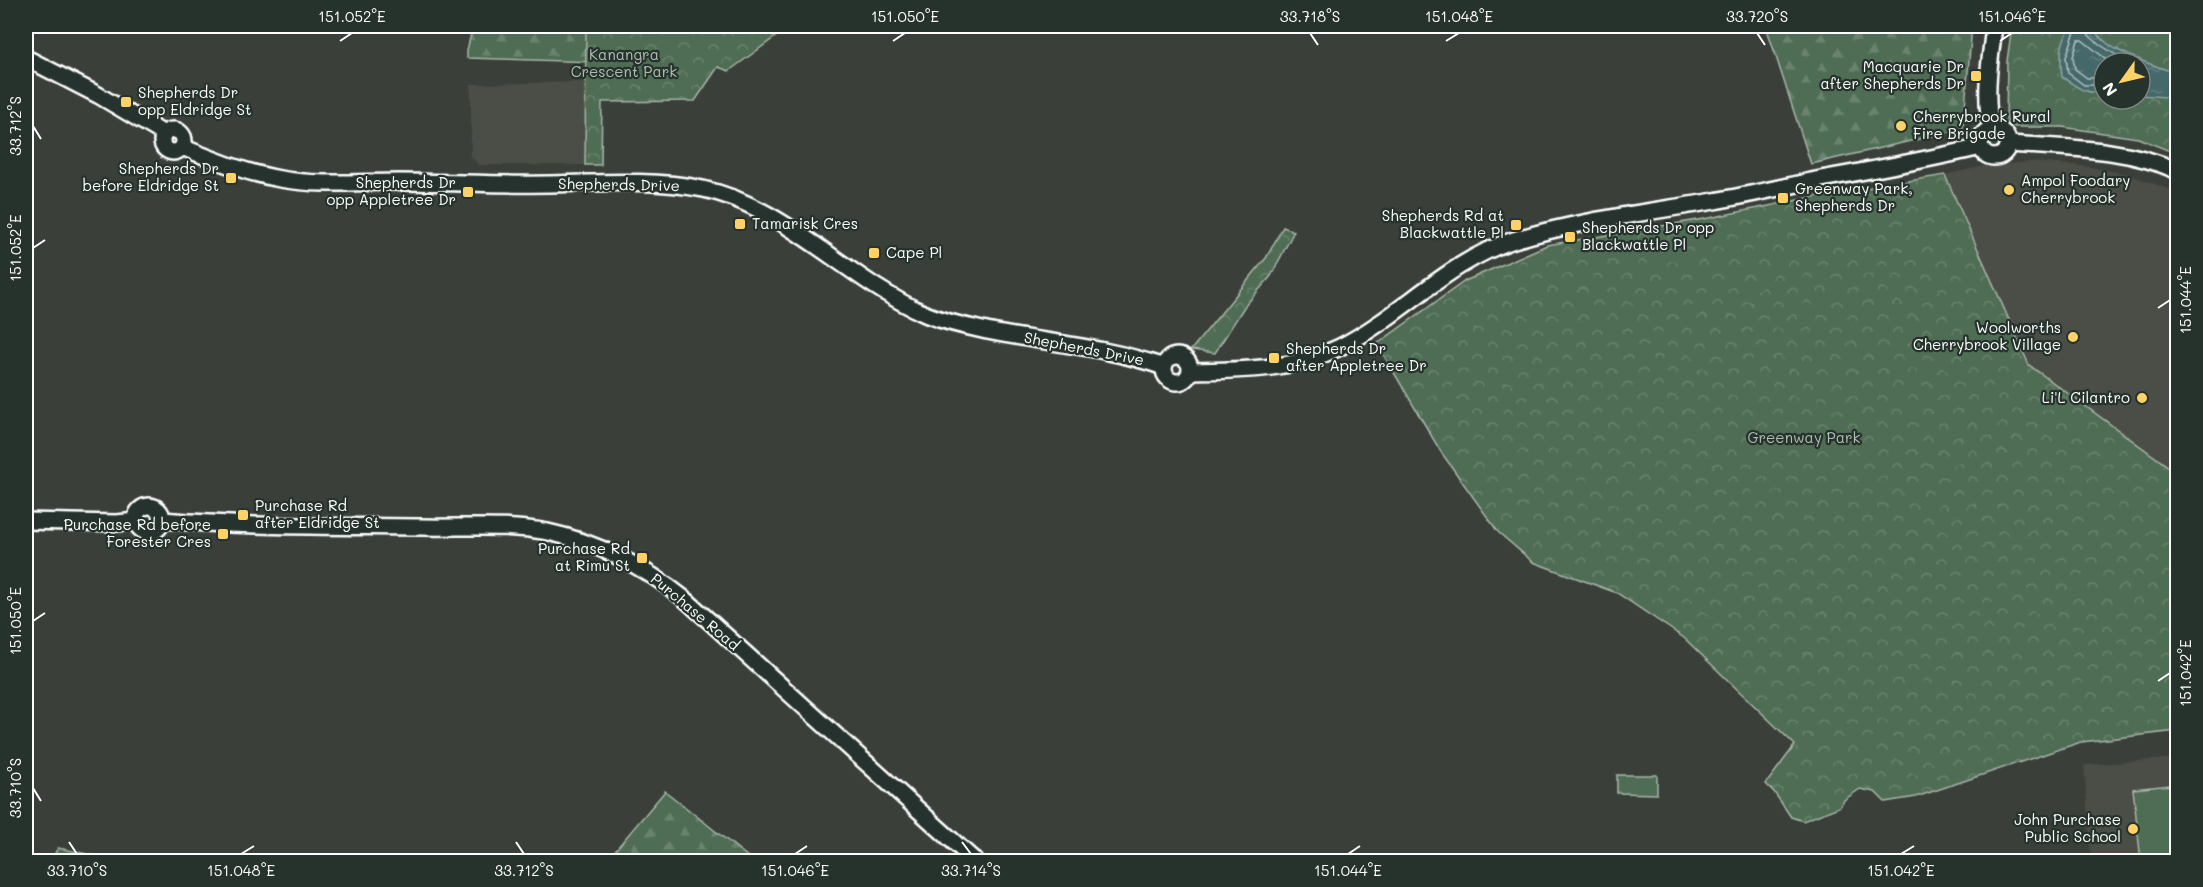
<svg xmlns="http://www.w3.org/2000/svg" width="2203" height="887" viewBox="0 0 2203 887" font-family="Mali,sans-serif">
  <style>
    .built { fill: #4c4d46 }
    .grass { fill: #506d55; stroke: #a8b6aa; stroke-width: 1.5 }
    .forest { fill: url(#forest-firs); stroke: #a8b6aa; stroke-width: 1.5 }
    .park { fill: url(#park-crowns); stroke: #a8b6aa; stroke-width: 1.5; fill-rule: evenodd }
    .water { fill: url(#water-ripples); stroke: #8fa4a6; stroke-width: 1.5 }
    .lines { fill: none; stroke-linecap: round; stroke-linejoin: round }
    .shore { stroke: #b5c3c4; stroke-width: 1.5 }
    .stream { stroke: #8fa4a6; stroke-width: 3 }
    .secondary-casing { stroke: #fff; stroke-width: 20 }
    .secondary { stroke: #26332d; stroke-width: 15 }
    .ticks { fill: none; stroke: #fff; stroke-width: 2 }
    .poi-dot { fill: #ffd166; stroke: #26332d; stroke-width: 2 }
    .labels { text-anchor: middle; stroke-width: 4.5; stroke-linejoin: round; paint-order: stroke }
    .park-label { font-size: 15px; fill: #b0bdb2; stroke: #26332d }
    .poi-label { font-size: 15px; fill: #fff; stroke: #26332d; text-anchor: end }
    .street-label { font-size: 15px; fill: #fff; stroke: #26332d }
    .neatline { fill: none; stroke: #fff; stroke-width: 2 }
    .ticks-label { font-size: 15px; text-anchor: middle; fill: #fff }
  </style>
  <defs>
    <pattern id="forest-firs" width="22" height="20" patternUnits="userSpaceOnUse" patternTransform="scale(1.5)"><rect width="22" height="20" fill="#506d55"/><path d="M5 1l3.5 6h-7zM16 11l3.5 6h-7z" fill="#6a836e"/></pattern>
    <pattern id="park-crowns" width="20" height="18" patternUnits="userSpaceOnUse" patternTransform="scale(1.5)"><rect width="20" height="18" fill="#506d55"/><path d="M2 6a3 3 0 1 1 6 0M12 15a3 3 0 1 1 6 0" fill="none" stroke="#6a836e"/></pattern>
    <pattern id="water-ripples" width="26" height="14" patternUnits="userSpaceOnUse" patternTransform="scale(1.5)"><rect width="26" height="14" fill="#45686b"/><path d="M2 4q2-2 4 0t4 0M15 11q2-2 4 0t4 0" fill="none" stroke="#617f81"/></pattern>
  </defs>
  <rect width="100%" height="100%" fill="#3a4039"/>
  <filter id="ink" filterUnits="userSpaceOnUse"><feTurbulence type="fractalNoise" baseFrequency=".0167" numOctaves="2"/><feDisplacementMap in="SourceGraphic" scale="12" xChannelSelector="R" yChannelSelector="G"/><feConvolveMatrix kernelMatrix="1 2 1 2 8 2 1 2 1" color-interpolation-filters="sRGB"/></filter>
  <g filter="url(#ink)">
    <path class="built" d="M586,82L585,165H479L471,157V84Z
      M2033,162L2083,166L2127,174L2177,192V472L2029,365L1945,175L1988,165Z
      M2177,758V861H2091L2084,765Z"/>
    <path class="grass" d="M1617,775H1657V794L1617,793Z
      M2177,777V861H2141L2133,789L2171,785Z"/>
    <path class="forest" d="M473,26H596V62L467,58V50Z
      M1766,26H1972L1963,129L1811,164Z
      M665,791L753,861H611L612,854Z
      M58,848L122,861H50Z"/>
    <path class="park" d="M586,26H778L782,32L729,71L718,67L695,101L602,102L601,165H585Z
      M2012,26H2177V154L2138,138L2062,127H2015L2006,120L2007,61ZM2104,63H2140V99H2104Z
      M1945,175L2029,365L2177,473V731L2081,742L1916,797L1885,802L1875,792L1860,789L1844,800L1839,807L1803,821L1791,817L1774,792L1766,784L1795,745L1684,638L1617,593L1533,562L1498,532L1441,452L1377,344L1465,281L1547,245L1704,219L1823,195Z
      M1283,227L1294,231L1271,276L1244,307L1215,353L1191,350L1266,258Z"/>
    <path class="water" d="M2073,26C2097,25 2098,40 2116,49C2136,60 2157,67 2177,73V98L2140,95V63H2104V91C2086,96 2076,86 2062,77C2060,59 2059,39 2073,26Z"/>
    <g class="lines">
      <path class="shore" d="M2077,26L2066,57L2068,73L2084,85H2104
        M2083,26C2085,38 2119,57 2131,63
        M2104,78H2087L2075,69L2073,57L2078,40H2082L2106,59L2114,63"/>
      <path class="stream" d="M2041,26L2052,27
        M2063,29L2070,30"/>
      <defs>
        <path id="secondary" d="M26,58L98,95L164,134
          M1991,129C1984,92 1990,62 1994,26
          M1980 143a14 14 0 1 1 28 0a14 14 0 1 1-28 0Z
          M162 141a11 11 0 1 1 22 0a11 11 0 1 1-22 0Z
          M2008,144C2064,148 2125,147 2178,171
          M182,147C214,160 246,173 280,179C319,186 360,182 399,182C449,182 499,185 549,184C600,183 652,179 703,189C784,206 849,280 923,313C943,322 966,326 987,331C1046,343 1107,347 1164,367
          M1164 369a13 13 0 1 1 26 0a13 13 0 1 1-26 0Z
          M1190,371C1242,370 1292,371 1340,347C1401,316 1448,261 1514,240C1576,221 1650,212 1714,201C1749,195 1782,187 1816,180C1871,170 1927,160 1981,147
          M136 519a13 13 0 1 1 26 0a13 13 0 1 1-26 0Z
          M162,520C248,527 335,526 421,527C463,528 507,524 548,532C599,543 646,568 686,600L976,862
          M26,521L117,523L136,521"/>
      </defs>
      <use href="#secondary" class="secondary-casing"/>
      <use href="#secondary" class="secondary"/>
    </g>
  </g>
  <path class="ticks" d="M1310,33L1318,45M1757,33L1765,45M340,41L352,33M893,41L905,33M1446,41L1459,33M2000,41L2012,33M33,126L41,139M33,248L45,240M2158,308L2170,300M33,621L45,613M2158,681L2170,673M33,788L41,801M69,842L77,854M516,842L524,854M962,842L971,854M241,854L254,846M795,854L807,846M1348,854L1360,846M1901,854L1914,846"/>
  <g class="poi-dot">
    <rect x="1970" y="70" width="12" height="12" rx="3"/>
    <rect x="120" y="96" width="12" height="12" rx="3"/>
    <circle cx="1901" cy="126" r="6"/>
    <rect x="225" y="172" width="12" height="12" rx="3"/>
    <circle cx="2009" cy="190" r="6"/>
    <rect x="462" y="186" width="12" height="12" rx="3"/>
    <rect x="1777" y="192" width="12" height="12" rx="3"/>
    <rect x="734" y="218" width="12" height="12" rx="3"/>
    <rect x="1510" y="219" width="12" height="12" rx="3"/>
    <rect x="1564" y="231" width="12" height="12" rx="3"/>
    <rect x="868" y="247" width="12" height="12" rx="3"/>
    <circle cx="2073" cy="337" r="6"/>
    <rect x="1268" y="352" width="12" height="12" rx="3"/>
    <circle cx="2142" cy="398" r="6"/>
    <rect x="237" y="509" width="12" height="12" rx="3"/>
    <rect x="217" y="528" width="12" height="12" rx="3"/>
    <rect x="636" y="552" width="12" height="12" rx="3"/>
    <circle cx="2133" cy="829" r="6"/>
  </g>
  <g class="labels">
    <g class="park-label">
      <text x="624" y="60">Kanangra<tspan x="624" dy="17">Crescent Park</tspan></text>
      <text x="1804" y="443">Greenway Park</text>
    </g>
    <g class="poi-label">
      <text x="1964" y="72">Macquarie Dr<tspan x="1964" dy="17">after Shepherds Dr</tspan></text>
      <text x="138" y="98" text-anchor="start">Shepherds Dr<tspan x="138" dy="17">opp Eldridge St</tspan></text>
      <text x="1913" y="122" text-anchor="start">Cherrybrook Rural<tspan x="1913" dy="17">Fire Brigade</tspan></text>
      <text x="219" y="174">Shepherds Dr<tspan x="219" dy="17">before Eldridge St</tspan></text>
      <text x="2021" y="186" text-anchor="start">Ampol Foodary<tspan x="2021" dy="17">Cherrybrook</tspan></text>
      <text x="456" y="188">Shepherds Dr<tspan x="456" dy="17">opp Appletree Dr</tspan></text>
      <text x="1795" y="194" text-anchor="start">Greenway Park,<tspan x="1795" dy="17">Shepherds Dr</tspan></text>
      <text x="1504" y="221">Shepherds Rd at<tspan x="1504" dy="17">Blackwattle Pl</tspan></text>
      <text x="752" y="229" text-anchor="start">Tamarisk Cres</text>
      <text x="1582" y="233" text-anchor="start">Shepherds Dr opp<tspan x="1582" dy="17">Blackwattle Pl</tspan></text>
      <text x="886" y="258" text-anchor="start">Cape Pl</text>
      <text x="2061" y="333">Woolworths<tspan x="2061" dy="17">Cherrybrook Village</tspan></text>
      <text x="1286" y="354" text-anchor="start">Shepherds Dr<tspan x="1286" dy="17">after Appletree Dr</tspan></text>
      <text x="2130" y="403">Li'L Cilantro</text>
      <text x="255" y="511" text-anchor="start">Purchase Rd<tspan x="255" dy="17">after Eldridge St</tspan></text>
      <text x="211" y="530">Purchase Rd before<tspan x="211" dy="17">Forester Cres</tspan></text>
      <text x="630" y="554">Purchase Rd<tspan x="630" dy="17">at Rimu St</tspan></text>
      <text x="2121" y="825">John Purchase<tspan x="2121" dy="17">Public School</tspan></text>
    </g>
    <g class="street-label">
      <text transform="translate(619 185) rotate(1)" y="5">Shepherds Drive</text>
      <text transform="translate(1084 349) rotate(11)" y="5">Shepherds Drive</text>
      <text transform="translate(695 612) rotate(40)" y="5">Purchase Road</text>
    </g>
  </g>
  <rect width="2203" height="887" fill="none" stroke="#26332d" stroke-width="66"/>
  <g transform="translate(2122 81) rotate(236)"><circle r="28" fill="#26332d" stroke="#7d8581" stroke-width="1.5"/>
  <path d="M0-4.5L10 22L0 15L-10 22Z" fill="#ffd166"/>
  <text y="-9" font-size="16" font-weight="bold" text-anchor="middle" fill="#ffffff">N</text>
  </g>
  <rect x="33" y="33" width="2137" height="821" class="neatline"/>
  <g class="ticks-label">
    <text x="352" y="22">151.052°E</text>
    <text x="905" y="22">151.050°E</text>
    <text x="1310" y="22">33.718°S</text>
    <text x="1459" y="22">151.048°E</text>
    <text x="1757" y="22">33.720°S</text>
    <text x="2012" y="22">151.046°E</text>
    <text transform="translate(16 126) rotate(-90)" y="5">33.712°S</text>
    <text transform="translate(16 248) rotate(-90)" y="5">151.052°E</text>
    <text transform="translate(2186 300) rotate(-90)" y="5">151.044°E</text>
    <text transform="translate(16 621) rotate(-90)" y="5">151.050°E</text>
    <text transform="translate(2186 673) rotate(-90)" y="5">151.042°E</text>
    <text transform="translate(16 788) rotate(-90)" y="5">33.710°S</text>
    <text x="77" y="876">33.710°S</text>
    <text x="241" y="876">151.048°E</text>
    <text x="524" y="876">33.712°S</text>
    <text x="795" y="876">151.046°E</text>
    <text x="971" y="876">33.714°S</text>
    <text x="1348" y="876">151.044°E</text>
    <text x="1901" y="876">151.042°E</text>
  </g>
</svg>
